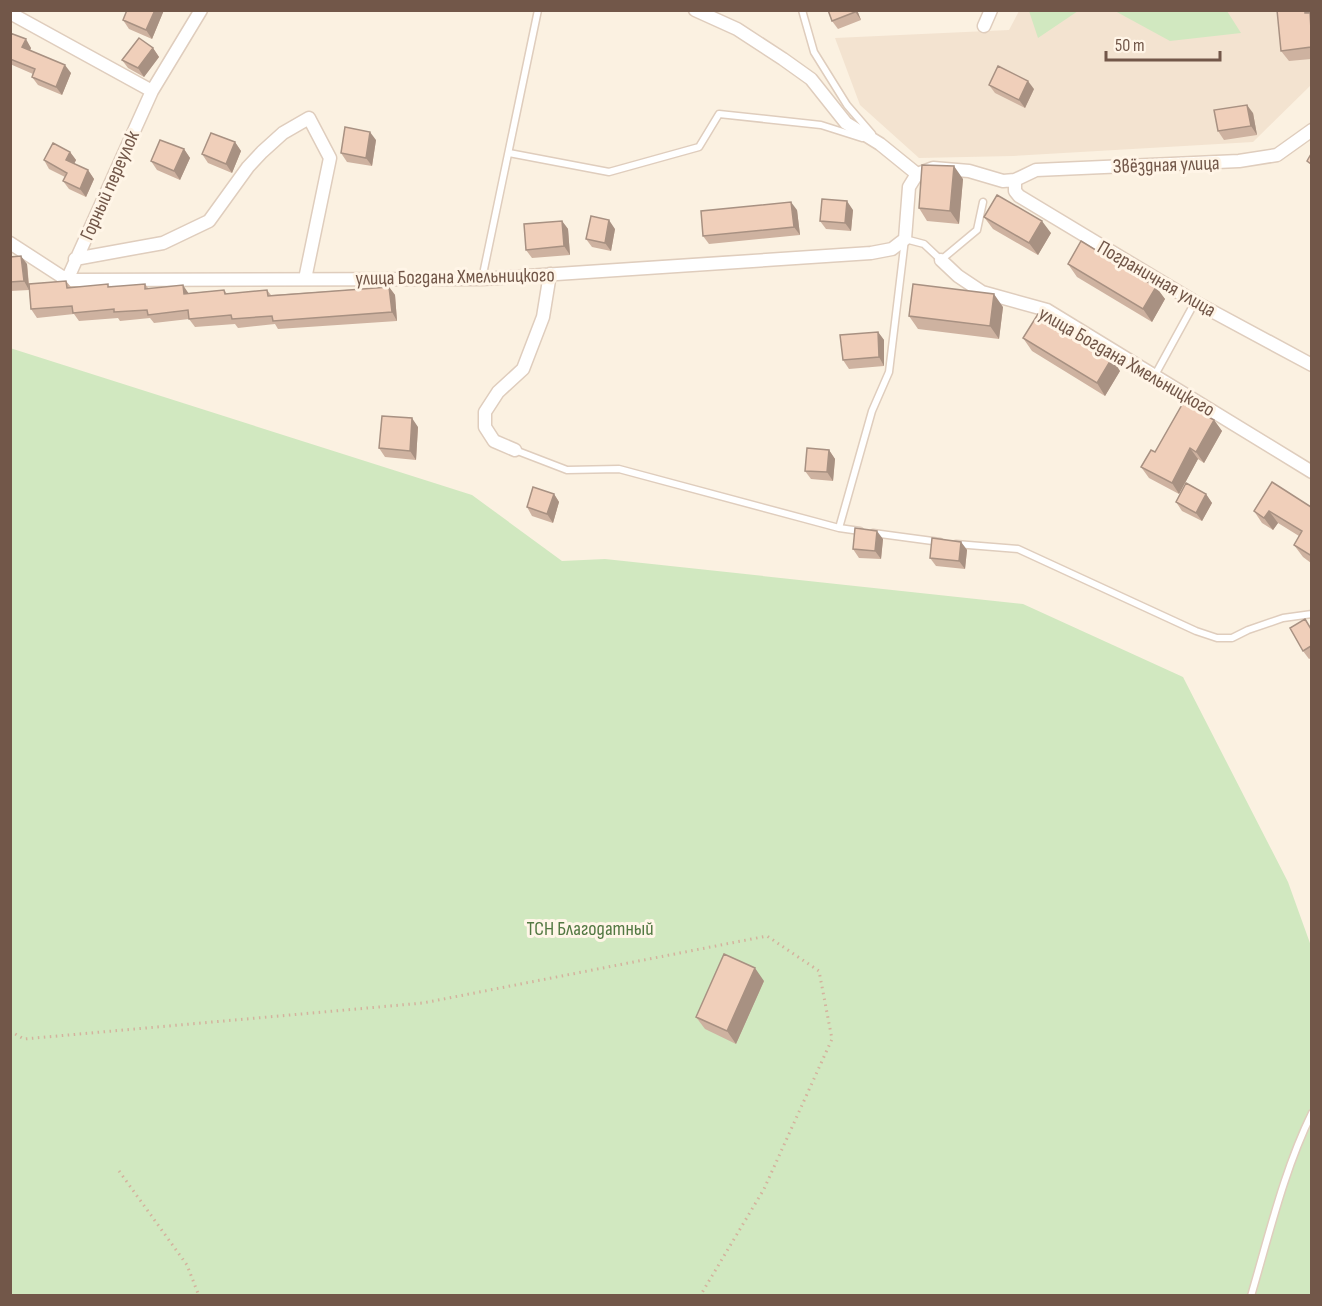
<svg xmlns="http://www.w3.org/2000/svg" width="1322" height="1306" viewBox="0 0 1322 1306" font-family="'Sofia Sans Condensed',sans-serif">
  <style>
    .residential { fill: #f3e3d0 }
    .green { fill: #d1e8c0 }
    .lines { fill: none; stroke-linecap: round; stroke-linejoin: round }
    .lane-casing { stroke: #dfcdbd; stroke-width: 9 }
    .street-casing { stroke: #dfcdbd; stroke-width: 15 }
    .path { stroke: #d4b29d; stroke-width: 3; stroke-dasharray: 1.5 4.5; stroke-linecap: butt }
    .lane { stroke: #fff; stroke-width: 6 }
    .street { stroke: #fff; stroke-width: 12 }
    .wall { fill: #ceb2a0 }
    .shaded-wall { fill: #a89182 }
    .building { fill: #f0cfba; stroke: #a89182; stroke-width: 1.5 }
    .labels { text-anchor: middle; stroke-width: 6; stroke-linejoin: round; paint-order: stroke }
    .street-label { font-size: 20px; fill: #725749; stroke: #fff5e7 }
    .park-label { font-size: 20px; fill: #527842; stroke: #fff5e7 }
  </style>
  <rect width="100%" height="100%" fill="#fbf1e1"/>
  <path class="residential" d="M1019,11H1311V85L1253,142L1013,156L919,158L860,105L835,38L1009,30Z"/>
  <path class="green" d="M1029,11V10L1078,11L1038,38Z
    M1115,11H1227L1241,33L1170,41Z
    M10,348L472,495L562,561L605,559L1023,604L1183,677L1288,882L1311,946V1295H11Z"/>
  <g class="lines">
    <defs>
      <path id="lane" d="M802,10L814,52L847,105L872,134
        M509,153L609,172L699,147L719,114L821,125L862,138
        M482,279L538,10
        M1155,375L1195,302
        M515,450L567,470L619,469L839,528L860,531
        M839,528L872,411L889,372L905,239L924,244L941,260L977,230L983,202
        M873,533L940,542
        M956,544L1018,549L1196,631L1217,638H1232L1248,630L1283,618L1312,614
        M1251,1296C1269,1235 1284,1170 1312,1113"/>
      <path id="street" d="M695,10L737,29L783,59L811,79L846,123L880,144L917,174
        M10,13L152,91
        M984,26L991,10
        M1015,180V191L1019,196L1195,302L1312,365
        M10,243L67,280L482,279L871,253L892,249L905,239L909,187L917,174L933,168L969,171L1003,181L1015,180L1036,170L1239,161L1277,155L1312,130
        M75,259L163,243L209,221L248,167L262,152L283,133L309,118L330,158L305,279
        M941,260L958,276L982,292L1047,310L1312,472
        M67,280L152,91L201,10
        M515,450L494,441L485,427V412L498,392L523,369L543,317L550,274"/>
    </defs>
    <use href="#lane" class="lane-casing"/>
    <use href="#street" class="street-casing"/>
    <path class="path" d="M10,1031L24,1039L423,1003L767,936L819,971L832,1039L764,1189L700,1296
      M119,1171L187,1265L199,1296
      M457,1296V1295"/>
    <use href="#lane" class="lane"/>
    <use href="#street" class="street"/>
  </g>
  <path class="wall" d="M164,10L152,39L129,29L123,20Z
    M828,10H857L861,20L838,29L832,21Z
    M1311,15V59L1289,61L1281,51Z
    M10,33L31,48L30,50L71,73L62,95L38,85L32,77L33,74L10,64Z
    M153,48L159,57L144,77L128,68L122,60Z
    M989,85L1034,89L1025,108L995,93Z
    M1253,113L1257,135L1224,140L1218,131Z
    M376,140L372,166L347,162L341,153Z
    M235,142L241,151L232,173L208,163L202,154Z
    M184,149L190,158L180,180L157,170L151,161Z
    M70,152L76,160L74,164L88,170L94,179L86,197L69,189L63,181L65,177L49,169L44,160Z
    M963,179L959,224L927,221L919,208Z
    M797,210L800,235L709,244L703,236Z
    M853,210L851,231L826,229L820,221Z
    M984,217L1051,233L1038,255L993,229Z
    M562,221L568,229L570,255L532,258L526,250Z
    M615,229L611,251L592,247L586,239Z
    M10,257L27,264L29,284L66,281L71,287H110L145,284L148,288L189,293L224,290L227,294L267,290L271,295L389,287L395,295L397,321L278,329L275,324L238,328L235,324L195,327L189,319L154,323L150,318L120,321L118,318L79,321L74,314L37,318L31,309L29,290L10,291Z
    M1068,264L1156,287L1165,299L1152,322L1077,277Z
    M1003,307L999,339L918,329L909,316Z
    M878,332L884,340V366L849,369L843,360Z
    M1023,338L1120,371L1105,396L1032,351Z
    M1214,420L1222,431L1204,463L1198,459L1179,494L1149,478L1141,467L1155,452Z
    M418,427L416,460L385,457L379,448Z
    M829,450L835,459L833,481L811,479L805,471Z
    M554,494L559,502L553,523L532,516L527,507Z
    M1206,494L1212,503L1202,521L1182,511L1176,502Z
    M1311,507V563L1303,557L1294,545L1299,536L1278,523L1273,530L1262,523L1254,511Z
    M883,539L881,559L859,558L853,549Z
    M961,542L967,550L965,569L936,566L930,558Z
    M1311,627V658L1309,659L1303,651Z
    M764,981L736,1044L705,1029L696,1017Z"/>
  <path class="shaded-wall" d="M155,10H164L152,39L146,30Z
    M854,10H857L861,20Z
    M1305,10H1311V30L1305,13Z
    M26,39L31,48L28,55L22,47Z
    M153,48L159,57L144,77L138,68Z
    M65,65L71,73L62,95L56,87Z
    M1028,81L1034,89L1025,108L1019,100Z
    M1247,105L1253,113L1257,135L1251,126Z
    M370,132L376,140L372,166L366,158Z
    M235,142L241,151L232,173L226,164Z
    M184,149L190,158L180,180L174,171Z
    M70,152L76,160L72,168L66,160Z
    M954,166L963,179L959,224L950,211Z
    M88,170L94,179L86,197L80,189Z
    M847,201L853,210L851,231L845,223Z
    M791,202L797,210L800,235L794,227Z
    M609,220L615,229L611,251L605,243Z
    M562,221L568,229L570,255L564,246Z
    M1042,221L1051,233L1038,255L1029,243Z
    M21,256L27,264L29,290L24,281Z
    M183,285L189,294H184Z
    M389,287L395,295L397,321L392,312Z
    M1156,287L1165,299L1152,322L1143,309Z
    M994,294L1003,307L999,339L990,326Z
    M878,332L884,340V366L879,357Z
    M1112,358L1120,371L1105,396L1097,383Z
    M412,418L418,427L416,460L410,451Z
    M1214,420L1222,431L1204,463L1196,452Z
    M1190,448L1198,459L1179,494L1172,483Z
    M829,450L835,459L833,481L827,472Z
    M554,494L559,502L553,523L547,514Z
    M1206,494L1212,503L1202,521L1196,513Z
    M1269,511L1278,523L1273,530L1264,518Z
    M877,531L883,539L881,559L875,551Z
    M961,542L967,550L965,569L959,561Z
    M755,968L764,981L736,1044L727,1031Z"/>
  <path class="building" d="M127,10H155L146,30L123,20Z
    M828,10H854L855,12L832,21Z
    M1277,10H1305V13H1310L1311,30V47L1281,51Z
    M10,33L26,39L22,47L65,65L56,87L32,77L35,69L10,59Z
    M139,38L153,48L138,68L122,60Z
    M998,66L1028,81L1019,100L989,85Z
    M1247,105L1251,126L1218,131L1214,110Z
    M345,127L370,132L366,158L341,153Z
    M211,133L235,142L226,164L202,154Z
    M160,140L184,149L174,171L151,161Z
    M53,143L70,152L66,160L88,170L80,189L63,181L67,173L44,160Z
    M1311,154V164L1307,161Z
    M922,165L954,166L950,211L919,208Z
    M997,195L1042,221L1029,243L984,217Z
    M822,199L847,201L845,223L820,221Z
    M791,202L794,227L703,236L701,211Z
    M591,216L609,220L605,243L586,239Z
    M562,221L564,246L526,250L524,224Z
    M1081,241L1156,287L1143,309L1068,264Z
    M21,256L24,281L10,282V257Z
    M66,281L67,288L108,284V287L145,284V289L183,285L184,294L224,290L225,294L267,290L268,296L389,287L392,312L273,321L272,316L232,319L231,315L189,319L188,310L148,315L147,310L114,312V309L73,313L72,306L31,309L29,284Z
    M913,284L994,294L990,326L909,316Z
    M1038,314L1112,358L1097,383L1023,338Z
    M878,332L879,357L843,360L840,335Z
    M1183,403L1214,420L1196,452L1190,448L1172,483L1141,467L1151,450L1155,452Z
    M382,416L412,418L410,451L379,448Z
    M807,448L829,450L827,472L805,471Z
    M1272,482L1311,507V553L1310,555L1294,545L1302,531L1269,511L1264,518L1254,511Z
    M1186,483L1206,494L1196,513L1176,502Z
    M533,487L554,494L547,514L527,507Z
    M855,528L877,531L875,551L853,549Z
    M932,538L961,542L959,561L930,558Z
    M1305,619L1311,629V646L1303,651L1290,628Z
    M724,954L755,968L727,1031L696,1017Z"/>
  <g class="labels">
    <g class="street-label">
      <text transform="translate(1166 164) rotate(-2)" y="7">Звёздная улица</text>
      <text transform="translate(109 185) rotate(-66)" y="7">Горный переулок</text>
      <text transform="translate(455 276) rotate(-1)" y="7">улица Богдана Хмельницкого</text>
      <text transform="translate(1157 278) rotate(30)" y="7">Пограничная улица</text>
      <text transform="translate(1127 361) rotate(30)" y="7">улица Богдана Хмельницкого</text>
    </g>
    <g class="park-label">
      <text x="590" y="935">ТСН Благодатный</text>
    </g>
  </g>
  <rect width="1322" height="1306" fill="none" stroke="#725749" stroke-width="24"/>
  <path d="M1106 51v9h114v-9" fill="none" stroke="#725749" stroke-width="3"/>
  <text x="1115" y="51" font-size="18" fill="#725749" stroke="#fff5e7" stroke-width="4.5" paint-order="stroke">50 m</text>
</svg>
